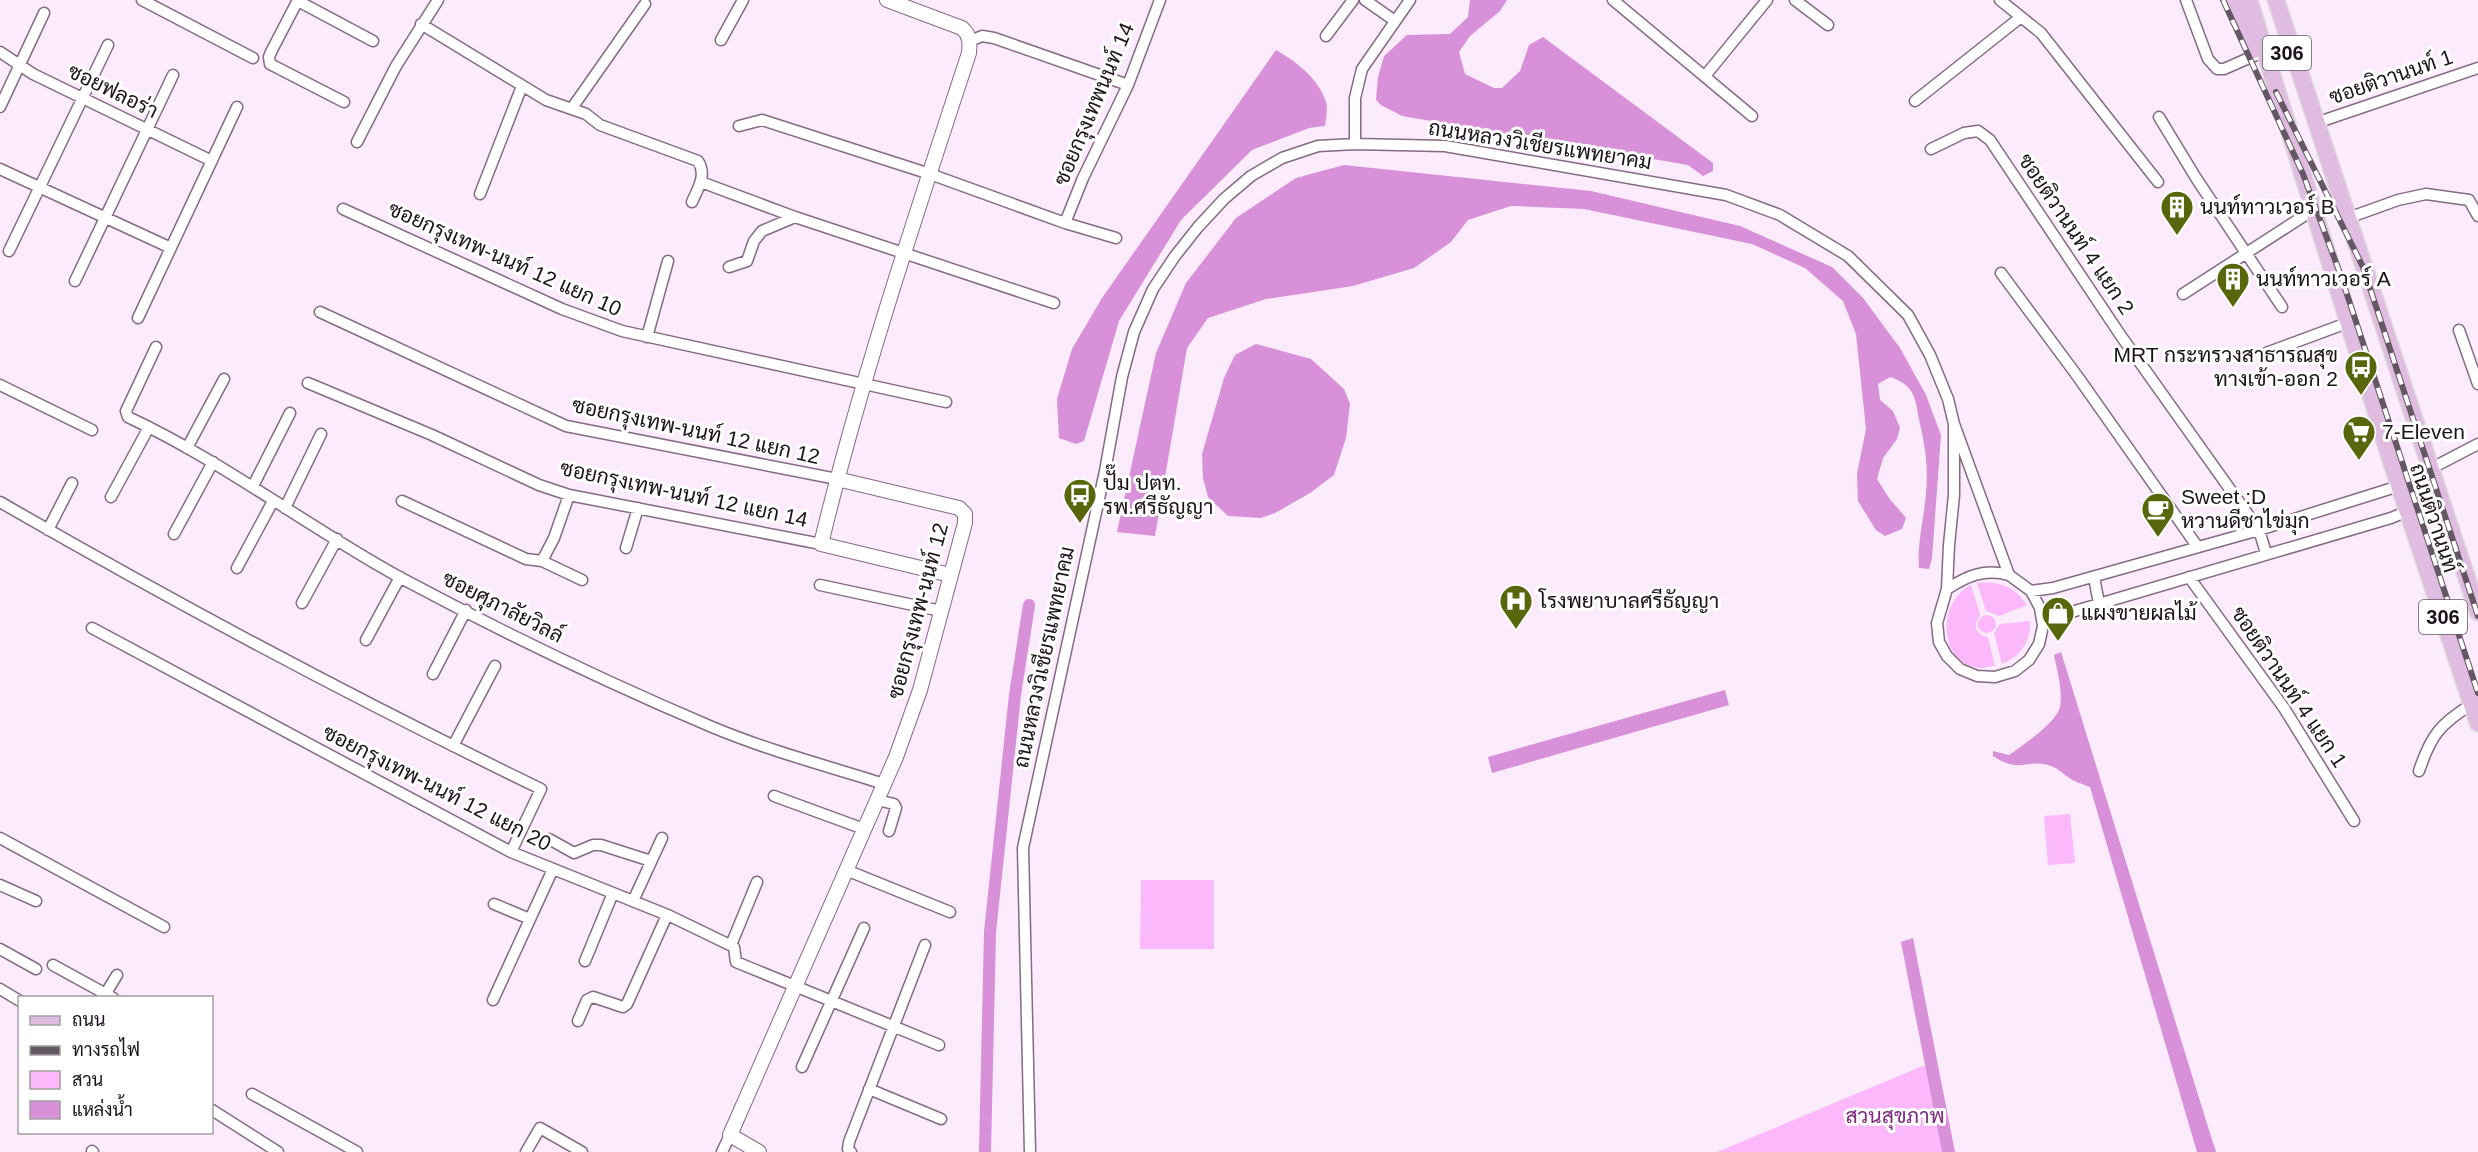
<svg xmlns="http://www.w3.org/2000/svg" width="2478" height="1152" viewBox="0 0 2478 1152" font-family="Helvetica,Sarabun,sans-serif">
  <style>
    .green { fill: #fbb8fa }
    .water { fill: #d890d8 }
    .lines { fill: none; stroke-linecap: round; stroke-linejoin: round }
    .canal { stroke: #d890d8; stroke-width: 12 }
    .minor-casing { stroke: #846b83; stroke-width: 13 }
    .tertiary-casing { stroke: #846b83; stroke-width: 16 }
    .primary-casing { stroke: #dbd9db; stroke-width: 19 }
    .minor { stroke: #fff; stroke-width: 10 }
    .tertiary { stroke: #fff; stroke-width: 14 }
    .primary { stroke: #e0bce0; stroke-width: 16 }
    .rail-casing { stroke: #635763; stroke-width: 6 }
    .rail { stroke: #fff; stroke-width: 4; stroke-dasharray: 11; stroke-linecap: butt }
    .labels { text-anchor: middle; stroke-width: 6; stroke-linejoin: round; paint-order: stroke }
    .shield { fill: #fff; stroke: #605960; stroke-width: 1.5 }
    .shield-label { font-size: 20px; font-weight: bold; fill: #1c121c }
    .street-label { font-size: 21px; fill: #1c121c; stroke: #fff }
    .poi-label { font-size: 21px; fill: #1c121c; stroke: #fff; text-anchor: start }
    .park-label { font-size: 21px; fill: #7e2a80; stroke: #fff }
  </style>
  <rect width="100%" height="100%" fill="#fcebfc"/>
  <path class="green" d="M1977,583C1999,581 2014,586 2027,605L1999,616L1986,611Z
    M1971,585L1980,614L1976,623V629L1982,636L1988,637L1995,666C1990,666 1985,668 1981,668C1938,666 1936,602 1971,585Z
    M1978 624a9 9 0 1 1 18 0a9 9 0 1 1-18 0Z
    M2030,621C2031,642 2021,656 2002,664L1994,633L2000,624Z
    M2070,814L2075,863L2048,865L2044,816Z
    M1141,880H1214V949H1140Z
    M1925,1065L1942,1152H1717L1906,1073Z"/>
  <path class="water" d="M1470,0H1507L1500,11L1470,36L1459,52L1465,74L1494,88H1502L1520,71L1529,45L1543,37L1713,163V171L1703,176L1688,165L1402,116L1381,105L1376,100L1378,77L1384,56L1407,35L1450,34L1468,17Z
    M1276,50C1297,62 1318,78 1326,102C1328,109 1326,119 1325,126L1309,128L1252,150L1181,220L1119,321L1084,441L1076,444L1059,438L1057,399L1072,349L1102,298Z
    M1344,165L1591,191L1740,226L1832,267L1863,298L1900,348L1926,395L1941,435L1932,558L1929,569L1919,568C1917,543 1924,519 1926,493C1928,467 1926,450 1920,424C1915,400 1917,386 1890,377L1878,384L1880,400L1893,411L1900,428L1897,439L1883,458L1877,479L1889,498L1906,518L1902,529L1885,536L1876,530L1858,501L1857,474L1866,429L1856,334L1843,301L1805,268L1752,244L1584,209L1511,206L1468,220L1451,242L1414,268L1353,286L1266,299L1208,318L1187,348L1155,536L1117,532L1156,353L1186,283L1236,218L1296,178Z
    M1256,344L1311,359L1344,389L1350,404L1346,438L1334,475L1310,493L1275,513L1261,518L1228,516L1208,497L1203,478L1202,454L1224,378L1235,355Z
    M2061,652L2203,1111L2216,1152H2197L2090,787C2083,784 2074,782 2068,777C2061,772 2056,767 2048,765C2023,759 2021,774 1993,756V751L2009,755C2023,745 2056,723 2060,707C2063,690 2057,671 2054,655Z
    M1725,690L1729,705L1492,773L1488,757Z
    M1913,938L1955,1152H1942L1901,942Z"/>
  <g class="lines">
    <path class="canal" d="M985,1152L990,932L1015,695L1029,605"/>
    <defs>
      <path id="minor" d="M142,0L253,58
        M298,0L271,52L269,57L270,64L344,102
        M1365,0L1395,21
        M1613,0L1752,116
        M1795,0L1828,25
        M2000,0L2041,33L2158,182
        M2186,0L2208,59L2217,69H2224L2256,55
        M298,1L373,41
        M421,24L546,100L586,114L600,125L698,161C707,175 698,188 692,202
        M1326,36L1353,0
        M721,40L743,0
        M970,41L982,36L994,38L1128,85
        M0,52L33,74L212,161
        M1705,76L1767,0
        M1915,101L2021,17
        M0,107L44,13
        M572,108L645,4
        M2159,117L2196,178L2282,307
        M2316,123L2478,68
        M739,126L762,120L930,174L1065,223L1116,238
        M357,142L396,66L438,0
        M1355,144V98L1362,69L1410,0
        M1931,149L1964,133L1978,131L1990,140L2121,336L2259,530L2266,553
        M0,169L171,248
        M701,182L795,217L1054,303
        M480,194L522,86
        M343,209L562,309L622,331L946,402
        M2348,218L2398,200L2426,194L2469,200L2478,216
        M1065,223L1083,178L1128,85L1160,0
        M9,251L108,45
        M729,267L747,261L754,241L762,231L795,217
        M2001,273L2078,377L2197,546
        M75,281L173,75
        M2183,294L2313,210
        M320,312L566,426L837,479
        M138,318L237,107
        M2459,330L2478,384
        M647,337L668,261
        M156,347L126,411L128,417C224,462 308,527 401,578C502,632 606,682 712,727C767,750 827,766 884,784
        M2266,353L2347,323
        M308,383L432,435L539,485L569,495L821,544
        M0,385L92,430
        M187,448L224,379
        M2430,469L2478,444
        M253,486L290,413
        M111,497L149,427
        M402,501L526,559L542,561L554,538L569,495
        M0,502C177,604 357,700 541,789L511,852
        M285,508L321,434
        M48,530L72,483
        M174,534L213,462
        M626,548L638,508
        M542,561L582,580
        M237,568L273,501
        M2094,577L2099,604
        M2189,577L2284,708L2354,821
        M820,585L941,611
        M1947,589C1967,576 1985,568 2009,575
        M2031,591L2053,588L2259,530L2399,486
        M302,603L337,539
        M2043,626L2058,616L2391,518L2408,511
        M92,628L511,852L670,916L734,947L736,962L939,1045
        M366,640L400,577
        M433,674L466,610
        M453,746L495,666
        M2419,771C2431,735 2440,724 2472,704
        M774,796L864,829
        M877,800L894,804L896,808L889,831
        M0,838L164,927
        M549,839L574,853L593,845H601L651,861
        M846,870L950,912
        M0,885L36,901
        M633,901L662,838
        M494,904L530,919
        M731,945L757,882
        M0,949L36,969
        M585,961L613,893
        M53,965L113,998
        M0,989L20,1001
        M103,998L117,975
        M493,1000L553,869
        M578,1021L587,1000L593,997L623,1007L627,1004L667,915
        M802,1067L864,928
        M869,1089L941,1119
        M252,1094L357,1152
        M212,1110L278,1152
        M92,1151L93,1152
        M526,1152L540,1128L582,1152
        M722,1152L730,1135
        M851,1152L848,1149L849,1142L925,945
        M1030,1152L1023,848L1105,471L1122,377L1134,332L1153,289L1175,256L1198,227L1224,199L1251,176L1282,158L1318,146L1355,144L1445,146L1726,195L1780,215L1848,256L1908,315L1930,355L1948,399L1954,424L2009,575L2031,591L2040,608L2043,626L2039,644L2029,660L2015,671L1995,677L1977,676L1960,669L1947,656L1939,642L1937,623L1947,589L1949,545L1954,495V424"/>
      <path id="tertiary" d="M887,0L962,28C970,35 970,42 969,53C916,215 861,378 821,544L950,575
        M759,1152L730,1135L896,757L920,690L965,523V514L959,508L837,479"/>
      <path id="primary" d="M2235,0L2254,50
        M2249,0L2391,461L2478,723
        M2276,0L2478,612
        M2408,511L2441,500"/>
    </defs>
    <use href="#minor" class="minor-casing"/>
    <use href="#tertiary" class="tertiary-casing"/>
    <use href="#primary" class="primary-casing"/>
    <use href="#minor" class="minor"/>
    <use href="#tertiary" class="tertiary"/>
    <use href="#primary" class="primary"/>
    <defs>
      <path id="rail" d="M2223,0L2303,174L2341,276L2478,693
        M2276,92L2363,267L2478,616"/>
    </defs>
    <use href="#rail" class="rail-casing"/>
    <use href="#rail" class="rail"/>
  </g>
  <defs>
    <symbol id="building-pin" viewBox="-11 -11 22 30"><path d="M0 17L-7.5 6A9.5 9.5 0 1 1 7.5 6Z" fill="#59660c" stroke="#fff"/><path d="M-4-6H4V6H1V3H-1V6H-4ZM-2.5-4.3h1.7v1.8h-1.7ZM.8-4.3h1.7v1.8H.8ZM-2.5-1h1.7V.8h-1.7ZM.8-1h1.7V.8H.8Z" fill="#fff"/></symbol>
    <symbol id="bus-pin" viewBox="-11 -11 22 30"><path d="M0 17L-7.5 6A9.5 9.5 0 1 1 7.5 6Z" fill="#59660c" stroke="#fff"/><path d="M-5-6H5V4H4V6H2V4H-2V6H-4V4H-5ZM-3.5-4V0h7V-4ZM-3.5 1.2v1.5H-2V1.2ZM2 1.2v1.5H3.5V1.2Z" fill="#fff"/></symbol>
    <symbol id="supermarket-pin" viewBox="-11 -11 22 30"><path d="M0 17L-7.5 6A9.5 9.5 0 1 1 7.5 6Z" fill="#59660c" stroke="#fff"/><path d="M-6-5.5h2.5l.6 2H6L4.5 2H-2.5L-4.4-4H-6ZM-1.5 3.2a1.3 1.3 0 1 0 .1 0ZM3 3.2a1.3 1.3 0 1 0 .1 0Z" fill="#fff"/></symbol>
    <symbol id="cafe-pin" viewBox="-11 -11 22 30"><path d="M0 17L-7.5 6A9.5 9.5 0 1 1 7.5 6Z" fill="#59660c" stroke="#fff"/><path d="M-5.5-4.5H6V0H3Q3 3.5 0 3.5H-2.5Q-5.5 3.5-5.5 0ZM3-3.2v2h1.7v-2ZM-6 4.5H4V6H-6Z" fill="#fff"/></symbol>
    <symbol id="hospital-pin" viewBox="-11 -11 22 30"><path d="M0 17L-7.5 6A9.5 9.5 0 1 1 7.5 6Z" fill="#59660c" stroke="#fff"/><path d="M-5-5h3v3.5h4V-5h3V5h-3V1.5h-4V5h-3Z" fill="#fff"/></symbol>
    <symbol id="shop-pin" viewBox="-11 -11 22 30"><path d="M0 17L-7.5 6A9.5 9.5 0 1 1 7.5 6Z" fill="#59660c" stroke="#fff"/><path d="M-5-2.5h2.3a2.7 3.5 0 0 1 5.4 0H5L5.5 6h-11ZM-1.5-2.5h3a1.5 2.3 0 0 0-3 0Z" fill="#fff"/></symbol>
  </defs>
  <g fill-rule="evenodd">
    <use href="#building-pin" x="2158" y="188" width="38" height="52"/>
    <use href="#building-pin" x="2214" y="260" width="38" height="52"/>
    <use href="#bus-pin" x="2342" y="348" width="38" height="52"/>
    <use href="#supermarket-pin" x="2340" y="413" width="38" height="52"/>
    <use href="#bus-pin" x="1061" y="476" width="38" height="52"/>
    <use href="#cafe-pin" x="2139" y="490" width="38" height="52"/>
    <use href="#hospital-pin" x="1497" y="582" width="38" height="52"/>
    <use href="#shop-pin" x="2039" y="594" width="38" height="52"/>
  </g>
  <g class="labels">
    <g class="shield">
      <rect x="2263" y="36" width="48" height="34" rx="4.5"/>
      <rect x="2419" y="600" width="48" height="34" rx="4.5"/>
    </g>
    <g class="shield-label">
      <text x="2287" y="60">306</text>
      <text x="2443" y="624">306</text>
    </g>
    <g class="street-label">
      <text transform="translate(2391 77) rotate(-19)" y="7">ซอยติวานนท์ 1</text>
      <text transform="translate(113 91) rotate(26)" y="7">ซอยฟลอร่า</text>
      <text transform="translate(1094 104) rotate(-67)" y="7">ซอยกรุงเทพนนท์ 14</text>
      <text transform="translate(1540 145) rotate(9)" y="7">ถนนหลวงวิเชียรแพทยาคม</text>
      <text transform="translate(2076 234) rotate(56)" y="7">ซอยติวานนท์ 4 แยก 2</text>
      <text transform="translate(505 259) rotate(24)" y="7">ซอยกรุงเทพ-นนท์ 12 แยก 10</text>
      <text transform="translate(696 431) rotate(12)" y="7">ซอยกรุงเทพ-นนท์ 12 แยก 12</text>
      <text transform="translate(684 494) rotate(12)" y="7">ซอยกรุงเทพ-นนท์ 12 แยก 14</text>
      <text transform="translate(2434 518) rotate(72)" y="7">ถนนติวานนท์</text>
      <text transform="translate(503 607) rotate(27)" y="7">ซอยศุภาลัยวิลล์</text>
      <text transform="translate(918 611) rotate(-75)" y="7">ซอยกรุงเทพ-นนท์ 12</text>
      <text transform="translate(1044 657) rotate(-78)" y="7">ถนนหลวงวิเชียรแพทยาคม</text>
      <text transform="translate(2289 687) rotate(56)" y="7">ซอยติวานนท์ 4 แยก 1</text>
      <text transform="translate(437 788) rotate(27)" y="7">ซอยกรุงเทพ-นนท์ 12 แยก 20</text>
    </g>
    <g class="poi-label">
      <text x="2200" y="214">นนท์ทาวเวอร์ B</text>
      <text x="2256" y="286">นนท์ทาวเวอร์ A</text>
      <text x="2338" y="362" text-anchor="end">MRT กระทรวงสาธารณสุข<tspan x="2338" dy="24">ทางเข้า-ออก 2</tspan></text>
      <text x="2382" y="439">7-Eleven</text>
      <text x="1103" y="490">ปั๊ม ปตท.<tspan x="1103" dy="24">รพ.ศรีธัญญา</tspan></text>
      <text x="2181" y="504">Sweet :D<tspan x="2181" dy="24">หวานดีชาไข่มุก</tspan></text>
      <text x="1539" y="608">โรงพยาบาลศรีธัญญา</text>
      <text x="2081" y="620">แผงขายผลไม้</text>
    </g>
    <g class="park-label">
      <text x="1895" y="1123">สวนสุขภาพ</text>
    </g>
  </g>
  <rect x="18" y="996" width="195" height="138" fill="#ffffff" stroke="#a4a0a4" stroke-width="1.5"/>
  <rect x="30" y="1016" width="30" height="9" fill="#e0bce0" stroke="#a4a0a4" stroke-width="1.5"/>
  <text x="72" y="1026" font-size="18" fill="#1c121c">ถนน</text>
  <rect x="30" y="1046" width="30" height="9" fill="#635763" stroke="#a4a0a4" stroke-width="1.5"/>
  <text x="72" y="1056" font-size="18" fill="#1c121c">ทางรถไฟ</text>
  <rect x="30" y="1071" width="30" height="18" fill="#fbb8fa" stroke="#a4a0a4" stroke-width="1.5"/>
  <text x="72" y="1086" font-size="18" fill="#1c121c">สวน</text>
  <rect x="30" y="1101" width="30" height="18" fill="#d890d8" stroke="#a4a0a4" stroke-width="1.5"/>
  <text x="72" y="1116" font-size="18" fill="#1c121c">แหล่งน้ำ</text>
</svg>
